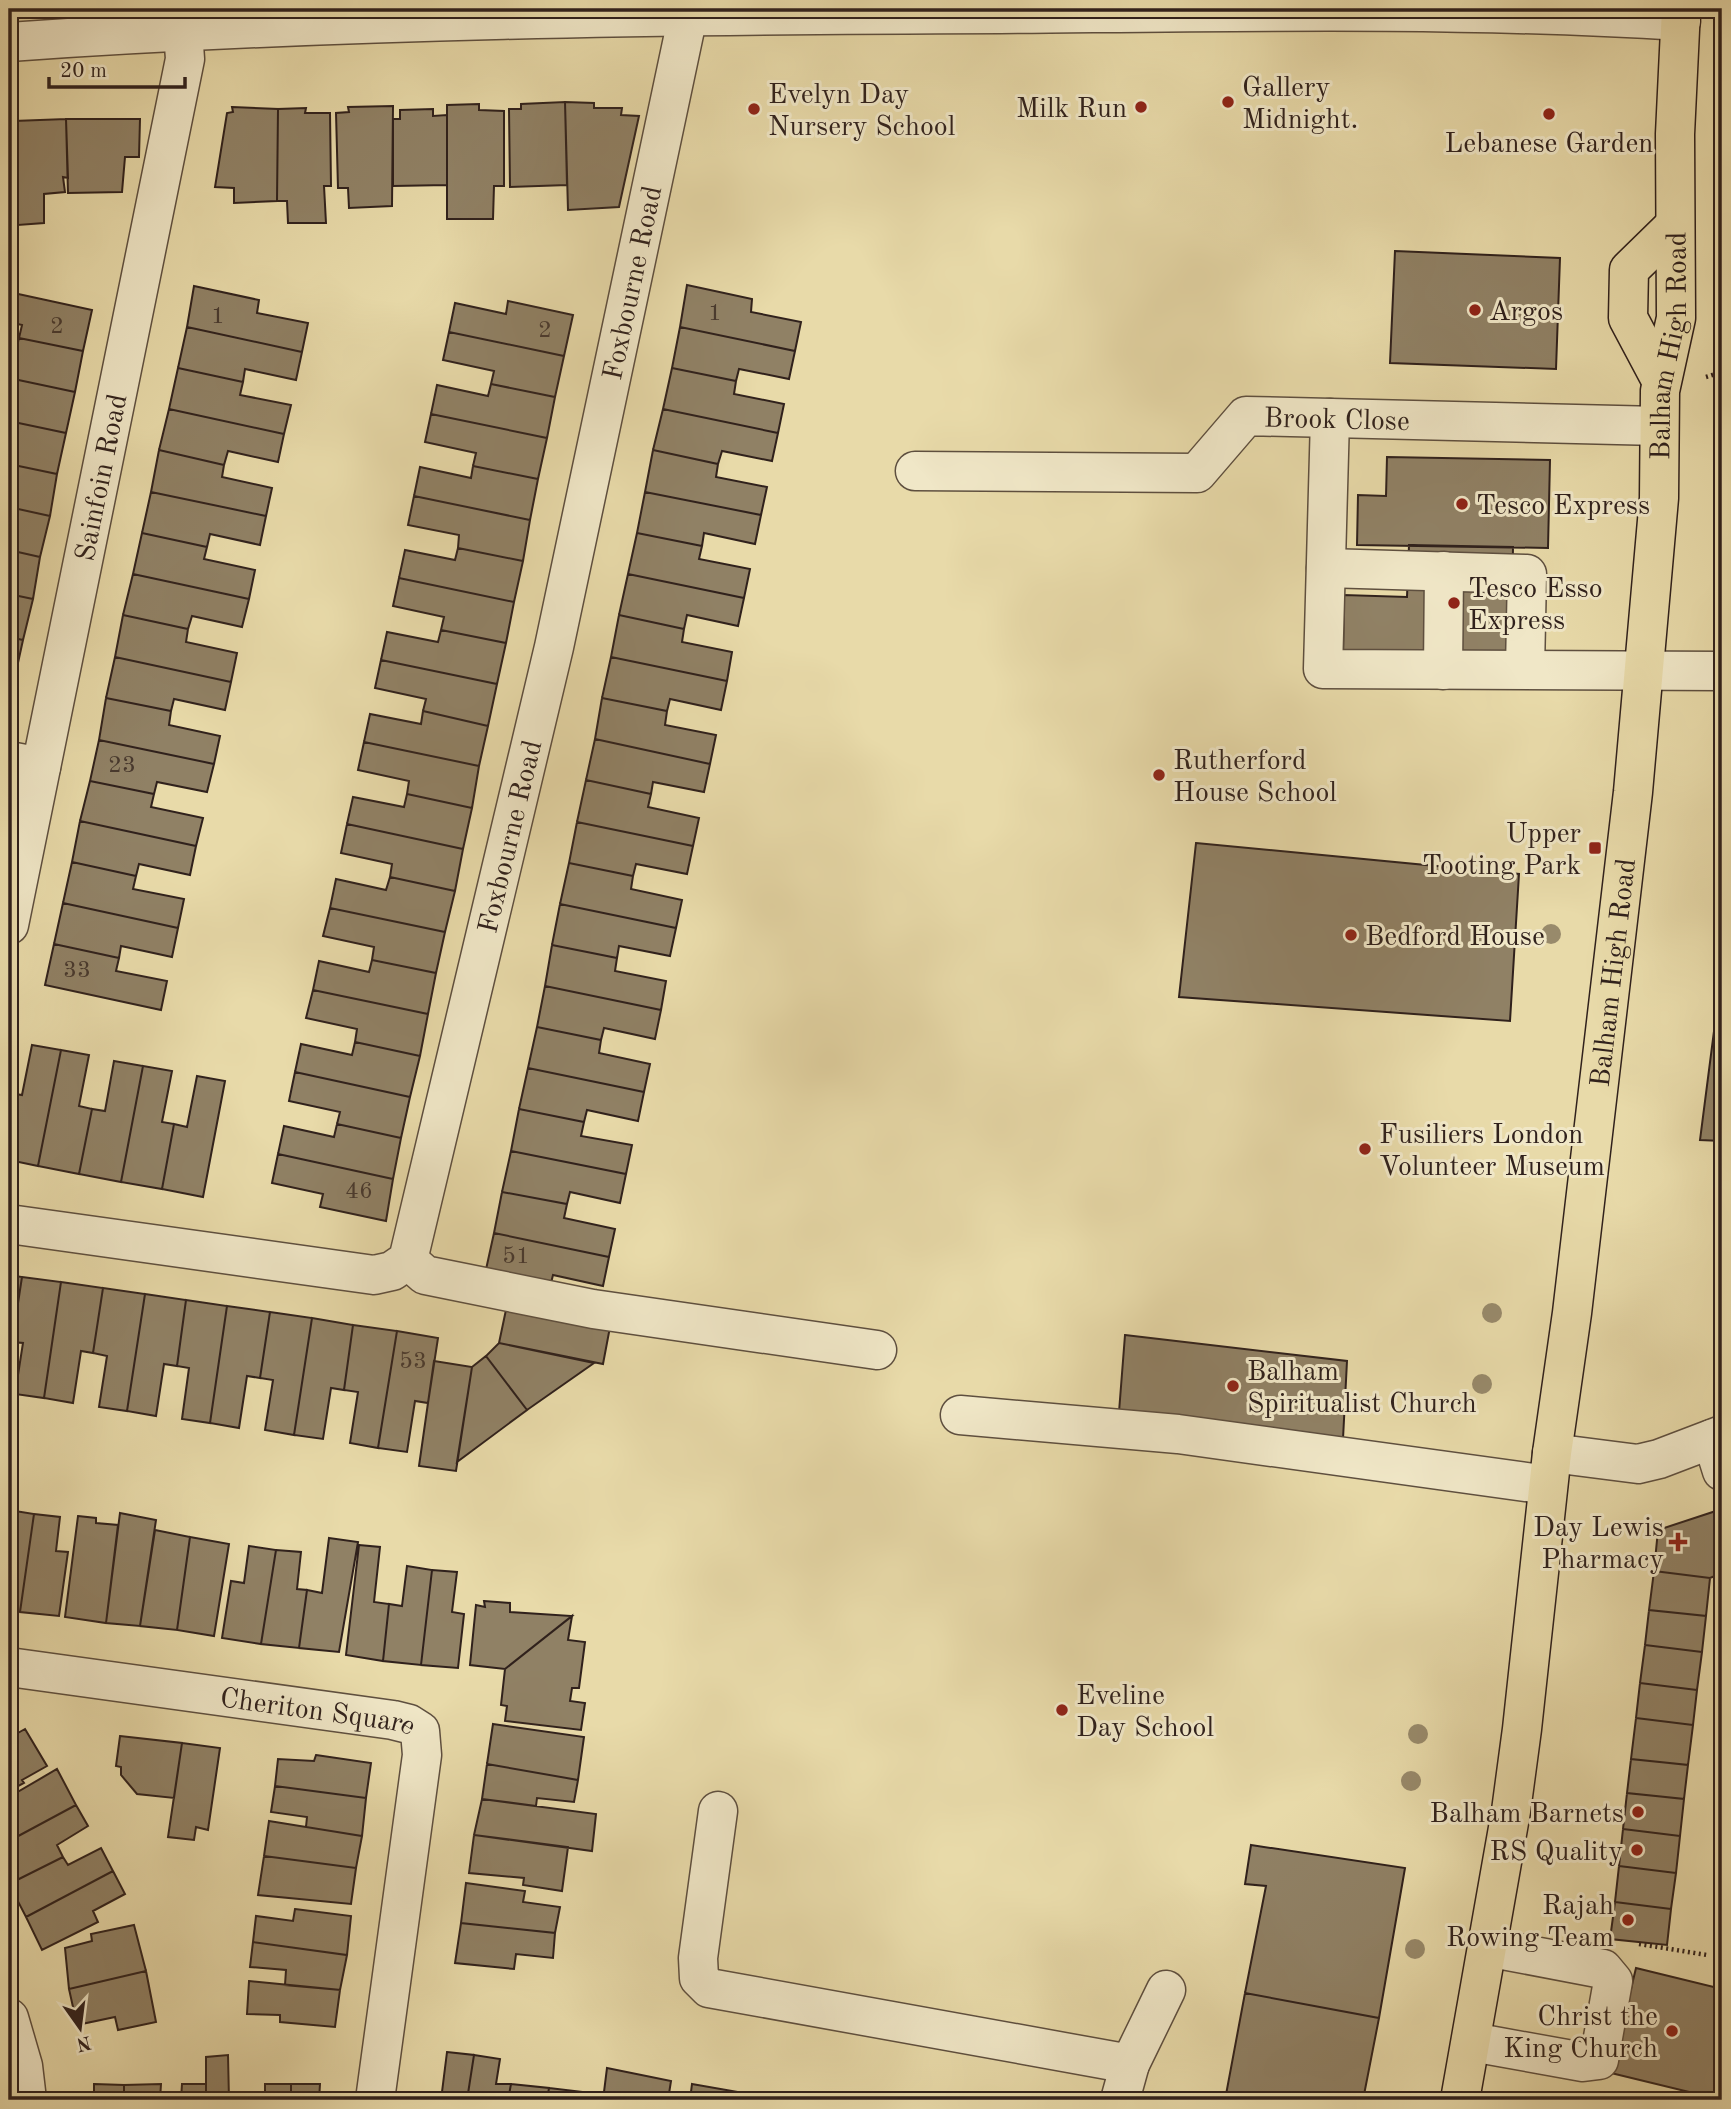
<svg xmlns="http://www.w3.org/2000/svg" width="1731" height="2109" viewBox="0 0 1731 2109" font-family="'Old Standard TT',serif">
  <style>
    .building { fill: #908165; stroke: #30211c; stroke-width: 2 }
    .lines { fill: none; stroke-linecap: round; stroke-linejoin: round }
    .minor-casing { stroke: #5e4f3f; stroke-width: 41 }
    .highway-casing { stroke: #30211c; stroke-width: 41 }
    .path { stroke: #30211c; stroke-width: 4.5; stroke-dasharray: 2 3.5; stroke-linecap: butt }
    .minor { stroke: #f0e7c7; stroke-width: 38 }
    .highway { stroke: #e8daa9; stroke-width: 38 }
    .tree { fill: #988a6b }
    .poi-dot { fill: #8f2418; stroke: #f0e7c7; stroke-width: 2.5 }
    .labels { text-anchor: middle; stroke-width: 6; stroke-linejoin: round; paint-order: stroke }
    .number-label { font-size: 24px; fill: #48392e }
    .poi-label { font-size: 28px; fill: #30211c; stroke: #f0e7c7; text-anchor: start }
    .street-label { font-size: 28px; fill: #30211c; stroke: #f0e7c7 }
  </style>
  <rect width="100%" height="100%" fill="#e8daa9"/>
  <filter id="stains"><feTurbulence type="fractalNoise" baseFrequency=".00286" numOctaves="4"/><feColorMatrix values="0 0 0 0 .2 0 0 0 0 .09 0 0 0 0 .02 0 0 0 .5 -.17"/></filter>
  <radialGradient id="worn" r=".72"><stop offset=".6" stop-color="#630" stop-opacity="0"/><stop offset="1" stop-color="#630" stop-opacity=".3"/></radialGradient>
  <path class="building" d="M565,102L594,103V108H622L621,115L639,116L619,207L568,210Z
    M565,102L567,185L510,187L509,109H521V104Z
    M479,104V110L504,111V186H494L493,219H447V105Z
    M393,106L392,206L349,208L348,188H338L336,113L349,112L348,107Z
    M232,107L278,109L277,201L234,203V188L215,187L227,113L233,112Z
    M306,108L305,113H330L331,186H324L326,223H288L287,201H277L278,109Z
    M433,109V116L447,115V185L393,186V119H400V110Z
    M66,119H140L139,157H125L122,192L68,193Z
    M66,119L68,178L63,177L65,192L44,194V223L18,225L14,121Z
    M9,121L13,224H9Z
    M1395,251L1560,258L1556,369L1390,363Z
    M687,285L752,299L751,312L801,322L795,351L680,327Z
    M194,286L259,300L257,313L308,323L302,352L187,327Z
    M9,292L92,310L83,351L19,338L22,325L9,322Z
    M508,301L573,315L564,356L449,332L455,303L506,314Z
    M187,327L302,352L296,380L245,369L243,382L178,368Z
    M680,327L795,351L789,379L739,369L736,381L672,368Z
    M449,332L564,356L555,397L491,384L494,371L443,360Z
    M19,338L83,351L75,392L9,378V349L16,350Z
    M178,368L243,382L240,395L291,405L284,434L169,409Z
    M672,368L736,381L734,394L784,404L778,433L663,409Z
    M9,378L75,392L66,433L9,421Z
    M491,384L555,397L547,438L431,414L437,385L488,396Z
    M169,409L284,434L278,462L228,451L224,465L159,450Z
    M663,409L778,433L772,461L722,451L718,464L653,450Z
    M431,414L547,438L538,479L473,466L476,453L425,442Z
    M9,421L66,433L57,474L9,464Z
    M159,450L224,465L222,477L272,488L266,516L151,492Z
    M653,450L718,464L716,477L767,487L761,515L645,492Z
    M1387,457L1550,460L1548,548L1357,545L1358,495L1386,496Z
    M9,464L57,474L50,516L9,507Z
    M473,466L538,479L530,520L414,496L420,467L471,478Z
    M151,492L266,516L260,545L210,534L207,547L142,533Z
    M645,492L761,515L755,544L704,533L702,546L637,533Z
    M414,496L530,520L523,561L458,548L459,535L408,525Z
    M9,507L50,516L40,557L9,550Z
    M142,533L207,547L204,559L255,570L249,599L133,574Z
    M637,533L702,546L699,559L750,569L744,598L628,574Z
    M1409,545L1513,547L1511,656L1343,657L1344,595L1407,597Z
    M458,548L523,561L514,602L399,578L405,550L455,560Z
    M9,550L40,557L33,599L9,594Z
    M133,574L249,599L242,627L192,616L188,629L123,615Z
    M628,574L744,598L738,626L687,615L684,629L619,615Z
    M399,578L514,602L506,643L441,630L444,617L393,606Z
    M9,594L33,599L23,640L9,637Z
    M123,615L188,629L186,642L237,653L231,682L115,657Z
    M619,615L684,629L682,642L732,652L727,681L611,657Z
    M441,630L506,643L497,684L381,660L387,632L438,642Z
    M9,637L23,640L14,681L9,680Z
    M115,657L231,682L225,710L174,699L171,711L106,698Z
    M611,657L727,681L721,710L670,699L667,711L602,698Z
    M381,660L497,684L488,726L423,711L426,699L375,688Z
    M106,698L171,711L169,725L220,736L214,764L99,740Z
    M602,698L667,711L665,725L716,735L710,764L595,739Z
    M423,711L488,726L479,766L364,742L370,714L421,724Z
    M595,739L710,764L704,792L653,782L651,794L586,780Z
    M99,740L214,764L207,792L157,782L154,794L90,781Z
    M364,742L479,766L472,808L407,794L409,781L358,770Z
    M586,780L651,794L648,807L699,818L693,846L577,822Z
    M90,781L154,794L151,807L203,818L196,846L80,821Z
    M407,794L472,808L463,849L347,824L353,797L404,807Z
    M80,821L196,846L190,875L139,864L136,876L72,862Z
    M577,822L693,846L687,874L636,864L633,876L569,863Z
    M347,824L463,849L455,891L390,877L392,864L341,853Z
    M1196,843L1519,874L1510,1021L1179,997Z
    M72,862L136,876L133,889L184,899L178,928L63,903Z
    M569,863L633,876L631,889L682,900L676,928L560,904Z
    M390,877L455,891L445,932L330,908L336,879L386,890Z
    M63,903L178,928L172,957L121,946L119,958L54,944Z
    M560,904L676,928L670,956L619,946L617,958L552,945Z
    M330,908L445,932L436,973L372,960L374,947L323,936Z
    M54,944L119,958L116,971L167,981L161,1010L45,985Z
    M552,945L617,958L615,971L666,981L661,1010L545,986Z
    M372,960L436,973L428,1014L313,990L319,961L369,972Z
    M1722,969V1141L1700,1140Z
    M545,986L661,1010L655,1039L604,1028L601,1040L537,1027Z
    M313,990L428,1014L420,1056L355,1042L357,1029L306,1018Z
    M537,1027L601,1040L599,1053L650,1064L644,1092L528,1068Z
    M355,1042L420,1056L410,1097L295,1072L301,1044L352,1055Z
    M32,1045L61,1050L38,1166L9,1160V1093L22,1095Z
    M61,1050L89,1055L79,1106L92,1109L79,1174L38,1166Z
    M114,1061L143,1066L121,1182L79,1174L92,1109L105,1111Z
    M143,1066L172,1071L162,1122L174,1124L162,1189L121,1182Z
    M528,1068L644,1092L638,1121L587,1110L584,1122L519,1109Z
    M295,1072L410,1097L401,1138L337,1124L340,1112L289,1101Z
    M197,1076L225,1081L203,1197L162,1189L174,1124L187,1127Z
    M519,1109L584,1122L581,1136L632,1145L626,1174L511,1151Z
    M337,1124L401,1138L393,1179L278,1154L284,1126L334,1137Z
    M511,1151L626,1174L620,1203L570,1192L567,1204L502,1192Z
    M278,1154L393,1179L386,1221L320,1207L323,1194L272,1183Z
    M502,1192L567,1204L564,1218L615,1229L609,1257L494,1233Z
    M494,1233L609,1257L603,1286L553,1275L550,1287L485,1274Z
    M9,1275L22,1277L12,1342H9Z
    M22,1277L61,1282L44,1398L15,1394L23,1343L12,1342Z
    M61,1282L103,1288L93,1353L81,1351L73,1403L44,1398Z
    M103,1288L145,1294L127,1411L99,1407L107,1356L93,1353Z
    M145,1294L186,1300L177,1366L164,1364L156,1416L127,1411Z
    M186,1300L227,1306L210,1423L182,1419L189,1368L177,1366Z
    M507,1305L610,1327L603,1364L499,1343Z
    M227,1306L270,1312L260,1378L247,1376L239,1428L210,1423Z
    M270,1312L312,1318L294,1435L265,1430L273,1380L260,1378Z
    M312,1318L353,1325L344,1390L331,1388L323,1439L294,1435Z
    M353,1325L397,1331L378,1448L350,1443L358,1392L344,1390Z
    M397,1331L438,1338L428,1403L415,1401L407,1452L378,1448Z
    M1125,1335L1347,1361L1343,1439L1119,1412Z
    M499,1343L594,1363L527,1410L486,1356Z
    M486,1356L527,1410L457,1462L472,1367Z
    M434,1361L472,1367L456,1471L419,1466Z
    M1722,1509V1573L1710,1578L1654,1571L1658,1530Z
    M9,1510L34,1514L20,1612L9,1611Z
    M120,1513L156,1520L140,1626L106,1623Z
    M34,1514L60,1517L56,1551L68,1552L59,1616L20,1612Z
    M78,1516L96,1518V1523L118,1525L106,1623L65,1617Z
    M155,1530L190,1537L177,1630L140,1626Z
    M190,1537L229,1544L214,1636L177,1630Z
    M329,1538L358,1542L339,1652L299,1648L307,1590L322,1593Z
    M359,1545L380,1547L374,1602L389,1604L383,1661L346,1655Z
    M249,1546L276,1550L261,1644L222,1638L231,1581L244,1583Z
    M276,1550L301,1552L297,1589L307,1590L299,1648L261,1644Z
    M407,1566L432,1570L421,1665L383,1661L389,1604L402,1606Z
    M432,1570L457,1572L452,1612L464,1614L458,1668L421,1665Z
    M1654,1571L1710,1578L1706,1616L1649,1610Z
    M484,1601L510,1603V1612L572,1616L505,1669L470,1665L476,1605L485,1607Z
    M1649,1610L1706,1616L1702,1652L1645,1645Z
    M572,1616L568,1640L585,1642L579,1688H572L570,1701L585,1703L581,1730L505,1721L507,1706L501,1705L505,1669Z
    M1645,1645L1702,1652L1697,1690L1640,1683Z
    M1640,1683L1697,1690L1693,1725L1636,1718Z
    M1636,1718L1693,1725L1688,1765L1631,1759Z
    M493,1724L584,1737L578,1780L487,1764Z
    M25,1729L47,1766L22,1780L24,1783L9,1791V1738Z
    M120,1736L182,1743L174,1798L137,1794L121,1775V1767L116,1766Z
    M182,1743L220,1748L208,1830L196,1827L194,1840L168,1837Z
    M316,1755L371,1763L366,1798L275,1786L278,1759L314,1761Z
    M1631,1759L1688,1765L1684,1799L1627,1793Z
    M487,1764L578,1780L574,1802L537,1798L536,1806L482,1799Z
    M57,1769L76,1805L9,1841V1797Z
    M275,1786L366,1798L362,1836L306,1827L307,1817L271,1812Z
    M1627,1793L1684,1799L1680,1836L1623,1829Z
    M482,1799L596,1814L592,1851L474,1835Z
    M76,1805L88,1826L57,1845L63,1857L9,1884V1841Z
    M269,1821L362,1836L356,1868L264,1856Z
    M1623,1829L1680,1836L1676,1873L1619,1866Z
    M474,1835L568,1847L562,1891L523,1885L524,1878L469,1873Z
    M1251,1845L1405,1868L1379,2018L1245,1993L1266,1886L1245,1884Z
    M101,1848L113,1871L26,1917L9,1884L63,1857L68,1865Z
    M264,1856L356,1868L351,1904L258,1895Z
    M1619,1866L1676,1873L1671,1909L1615,1902Z
    M113,1871L125,1894L93,1911L98,1922L42,1950L26,1917Z
    M466,1883L525,1891L523,1902L560,1907L555,1933L461,1923Z
    M1615,1902L1671,1909L1667,1945L1610,1939Z
    M295,1909L351,1916L347,1955L253,1942L256,1916L293,1921Z
    M461,1923L555,1933L553,1958L516,1954L514,1969L455,1963Z
    M134,1925L146,1971L69,1989L65,1948L92,1941L91,1934Z
    M253,1942L347,1955L340,1990L285,1985L286,1970L250,1967Z
    M1636,1968L1722,1989V2100L1611,2073Z
    M146,1971L156,2022L118,2030L115,2017L77,2025L69,1989Z
    M249,1981L340,1990L335,2027L280,2022V2015L247,2014Z
    M1245,1993L1379,2018L1363,2100H1225Z
    M447,2052L474,2055L467,2100H441Z
    M228,2055L229,2100H206V2057Z
    M474,2055L500,2059L496,2084H511L508,2100H467Z
    M607,2068L671,2081L668,2100H603Z
    M94,2084L124,2085V2100H94Z
    M161,2084L160,2100H124V2085Z
    M182,2084H206V2100H181Z
    M265,2084H291V2100H265Z
    M291,2084H320L319,2100H291Z
    M511,2084L549,2088L547,2100H508Z
    M692,2084L761,2096V2100H690Z
    M549,2088L592,2093L591,2100H547Z"/>
  <g class="lines">
    <defs>
      <g id="minor">
        <path d="M9,42C338,19 670,15 1000,14C1227,12 1454,7 1681,21"/>
        <path d="M1330,418L1323,669L1722,671"/>
        <path id="s1" d="M915,471L1197,473L1246,416L1659,426"/>
        <path d="M1326,568L1527,574L1525,669"/>
        <path d="M1443,670L1444,571"/>
        <path d="M9,761L41,767"/>
        <path id="s2" d="M9,925L185,59L183,31"/>
        <path id="s3" d="M9,1224L374,1275L392,1271L408,1260L554,647L688,15"/>
        <path d="M408,1260L425,1275L593,1309L877,1350"/>
        <path d="M960,1415L1178,1434L1548,1485"/>
        <path d="M1712,1439L1722,1471"/>
        <path d="M1552,1453L1638,1464L1659,1459L1722,1435"/>
        <path id="s4" d="M9,1667L393,1720L409,1724L420,1731L422,1755L375,2100"/>
        <path d="M718,1811L698,1958L699,1978L709,1988L1130,2064"/>
        <path d="M9,2018L23,2066L27,2100"/>
        <path d="M1472,2042L1583,2062L1599,2060L1613,1981L1603,1969L1487,1947"/>
        <path d="M1120,2100L1130,2064L1166,1990"/>
      </g>
      <g id="highway">
        <path d="M1661,380L1628,318L1629,270L1674,226"/>
        <path id="s5" d="M1460,2100L1511,1811L1522,1729L1552,1453L1572,1313L1633,792L1659,498L1660,391L1676,318L1675,134L1681,9"/>
      </g>
    </defs>
    <use href="#minor" class="minor-casing"/>
    <use href="#highway" class="highway-casing"/>
    <path class="path" d="M1706,377L1722,372
      M1639,1944L1707,1955"/>
    <use href="#minor" class="minor"/>
    <use href="#highway" class="highway"/>
  </g>
  <g class="tree">
    <circle cx="1551" cy="934" r="10"/>
    <circle cx="1525" cy="1168" r="10"/>
    <circle cx="1492" cy="1313" r="10"/>
    <circle cx="1482" cy="1384" r="10"/>
    <circle cx="1418" cy="1734" r="10"/>
    <circle cx="1411" cy="1781" r="10"/>
    <circle cx="1415" cy="1949" r="10"/>
  </g>
  <g class="poi-dot">
    <circle cx="1228" cy="102" r="7"/>
    <circle cx="1141" cy="107" r="7"/>
    <circle cx="754" cy="109" r="7"/>
    <circle cx="1549" cy="114" r="7"/>
    <circle cx="1475" cy="310" r="7"/>
    <circle cx="1462" cy="504" r="7"/>
    <circle cx="1454" cy="603" r="7"/>
    <circle cx="1159" cy="775" r="7"/>
    <rect x="1588" y="841" width="14" height="14" rx="3.5"/>
    <circle cx="1351" cy="935" r="7"/>
    <circle cx="1365" cy="1149" r="7"/>
    <circle cx="1233" cy="1386" r="7"/>
    <path d="M1674.5 1531.5h7v7h7v7h-7v7h-7v-7h-7v-7h7z"/>
    <circle cx="1062" cy="1710" r="7"/>
    <circle cx="1638" cy="1812" r="7"/>
    <circle cx="1637" cy="1850" r="7"/>
    <circle cx="1628" cy="1920" r="7"/>
    <circle cx="1672" cy="2031" r="7"/>
  </g>
  <g class="labels">
    <g class="number-label">
      <text x="715" y="320">1</text>
      <text x="218" y="323">1</text>
      <text x="57" y="333">2</text>
      <text x="545" y="337">2</text>
      <text x="122" y="772">23</text>
      <text x="77" y="977">33</text>
      <text x="359" y="1198">46</text>
      <text x="516" y="1263">51</text>
      <text x="413" y="1368">53</text>
    </g>
    <g class="poi-label">
      <text x="1242" y="96">Gallery<tspan x="1242" dy="32">Midnight.</tspan></text>
      <text x="768" y="103">Evelyn Day<tspan x="768" dy="32">Nursery School</tspan></text>
      <text x="1127" y="117" text-anchor="end">Milk Run</text>
      <text x="1549" y="152" text-anchor="middle">Lebanese Garden</text>
      <text x="1489" y="320">Argos</text>
      <text x="1476" y="514">Tesco Express</text>
      <text x="1468" y="597">Tesco Esso<tspan x="1468" dy="32">Express</tspan></text>
      <text x="1173" y="769">Rutherford<tspan x="1173" dy="32">House School</tspan></text>
      <text x="1581" y="842" text-anchor="end">Upper<tspan x="1581" dy="32">Tooting Park</tspan></text>
      <text x="1365" y="945">Bedford House</text>
      <text x="1379" y="1143">Fusiliers London<tspan x="1379" dy="32">Volunteer Museum</tspan></text>
      <text x="1247" y="1380">Balham<tspan x="1247" dy="32">Spiritualist Church</tspan></text>
      <text x="1664" y="1536" text-anchor="end">Day Lewis<tspan x="1664" dy="32">Pharmacy</tspan></text>
      <text x="1076" y="1704">Eveline<tspan x="1076" dy="32">Day School</tspan></text>
      <text x="1624" y="1822" text-anchor="end">Balham Barnets</text>
      <text x="1623" y="1860" text-anchor="end">RS Quality</text>
      <text x="1614" y="1914" text-anchor="end">Rajah<tspan x="1614" dy="32">Rowing Team</tspan></text>
      <text x="1658" y="2025" text-anchor="end">Christ the<tspan x="1658" dy="32">King Church</tspan></text>
    </g>
    <g class="street-label">
      <text dy="10" stroke="none"><textPath href="#s3" startOffset="1409">Foxbourne Road</textPath></text>
      <text dy="10" stroke="none"><textPath href="#s5" startOffset="1768">Balham High Road</textPath></text>
      <text dy="10" stroke="none"><textPath href="#s1" startOffset="448">Brook Close</textPath></text>
      <text dy="10" stroke="none"><textPath href="#s2" startOffset="457">Sainfoin Road</textPath></text>
      <text dy="10" stroke="none"><textPath href="#s3" startOffset="842">Foxbourne Road</textPath></text>
      <text dy="10" stroke="none"><textPath href="#s5" startOffset="1138">Balham High Road</textPath></text>
      <text dy="10" stroke="none"><textPath href="#s4" startOffset="312">Cheriton Square</textPath></text>
    </g>
  </g>
  <rect width="1731" height="2109" fill="none" stroke="#e8daa9" stroke-width="35"/>
  <rect x="10" y="10" width="1710" height="2088" fill="none" stroke="#30211c" stroke-width="3.5"/>
  <rect x="18" y="18" width="1696" height="2074" fill="none" stroke="#30211c" stroke-width="2"/>
  <g transform="translate(80 2028) rotate(166)" stroke="#f0e7c7" stroke-width="5" paint-order="stroke">
  <path d="M0-5L12 26L0 18L-12 26Z" fill="#30211c"/>
  <text y="-10" font-size="19" font-weight="bold" text-anchor="middle" fill="#30211c">N</text>
  </g>
  <path d="M49 77v10h136v-10" fill="none" stroke="#30211c" stroke-width="3.5"/>
  <text x="60" y="77" font-size="21" fill="#30211c" stroke="#f0e7c7" stroke-width="5" paint-order="stroke">20 m</text>
  <rect width="100%" height="100%" filter="url(#stains)"/>
  <rect width="100%" height="100%" fill="url(#worn)"/>
</svg>
